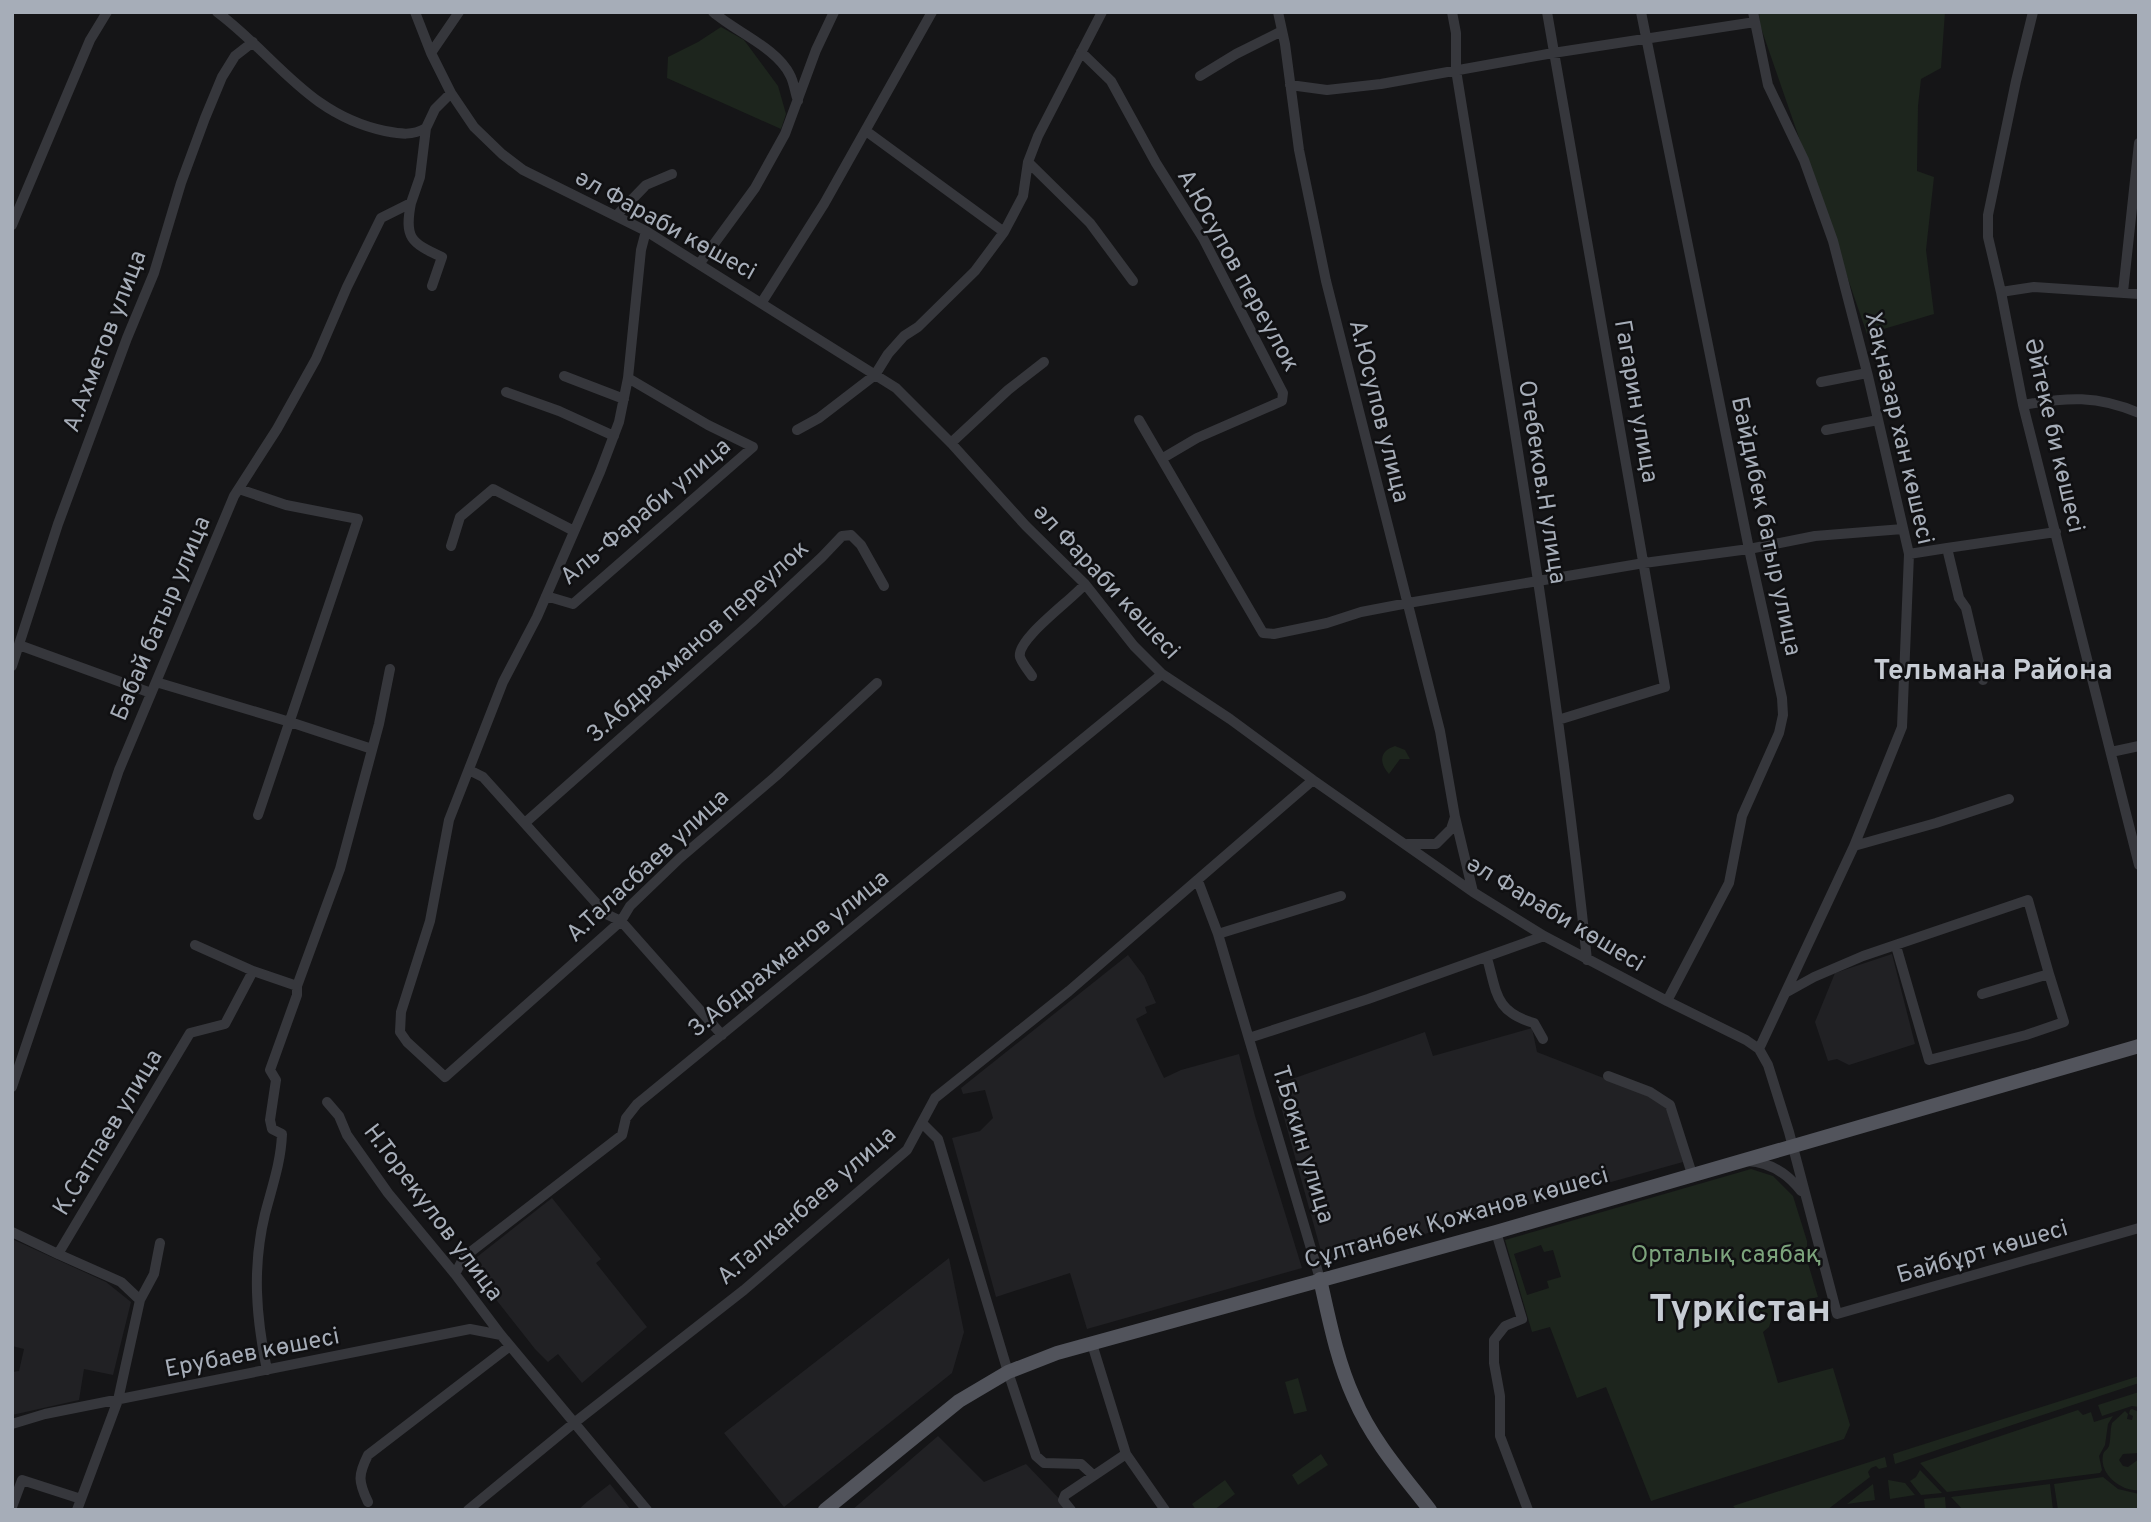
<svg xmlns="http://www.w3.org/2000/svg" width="2151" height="1522" viewBox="0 0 2151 1522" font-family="Overpass,sans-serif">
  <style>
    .built { fill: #212124 }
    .green { fill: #1d251d; fill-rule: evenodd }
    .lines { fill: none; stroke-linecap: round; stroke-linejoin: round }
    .minor { stroke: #36373c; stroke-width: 10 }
    .major { stroke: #52545c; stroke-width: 14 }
    .labels { text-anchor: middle; stroke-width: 5; stroke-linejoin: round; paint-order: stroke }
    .street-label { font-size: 24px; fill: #a6adb8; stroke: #101012 }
    .park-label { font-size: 24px; fill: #7ca47c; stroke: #101012 }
    .quarter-label { font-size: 28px; font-weight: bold; fill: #c7ccd4; stroke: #101012 }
    .town-label { font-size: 38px; font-weight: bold; fill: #c7ccd4; stroke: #101012 }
  </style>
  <rect width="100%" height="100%" fill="#151517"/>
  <path class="built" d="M1892,954L1915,1044L1849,1065L1837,1059L1828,1061L1815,1022L1835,973Z
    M1128,955L1144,976L1156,1003L1145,1007L1147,1013L1136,1019L1164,1078L1181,1070L1239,1054L1255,1116L1302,1268L1087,1329L1070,1273L996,1297L952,1138L980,1131L993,1118L985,1090L963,1094L961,1088Z
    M1532,1028L1537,1052L1652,1097L1669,1110L1683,1162L1324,1262L1275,1085L1425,1032L1433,1056Z
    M552,1198L601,1259L596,1263L647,1327L582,1383L558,1354L548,1362L535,1349L468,1264Z
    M12,1239L106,1282L131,1302L113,1375L84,1369L79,1400L12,1415V1372L19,1371L24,1349L12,1346Z
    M949,1258L964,1332L952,1373L784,1507L724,1433Z
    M938,1436L984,1482L1026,1464L1070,1510H852Z
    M610,1484L631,1510H578L588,1501Z"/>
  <path class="green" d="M1759,12H1945L1941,68L1921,79L1918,106L1917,171L1934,177L1926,250L1934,314L1867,334L1760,25Z
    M721,27L744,40L778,86L786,114L781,129L667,78L668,57L698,42Z
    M1395,746L1405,750L1410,759H1400L1389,774C1379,763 1379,751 1395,746Z
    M1751,1169L1773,1176L1793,1196L1807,1241V1260L1818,1297L1775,1308L1769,1327L1763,1332L1778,1383L1833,1368L1850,1425L1844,1439L1651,1501L1606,1387L1577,1398L1550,1327L1532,1332L1505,1240ZM1541,1245L1544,1252L1553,1250L1561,1277L1547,1281L1549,1288L1527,1295L1514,1254Z
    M2139,1376V1383L1895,1464L1893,1454Z
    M1298,1378L1307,1411L1294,1414L1285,1382Z
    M2139,1392V1407L2132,1406L2102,1416L2098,1405Z
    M2132,1409L2139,1412V1453L2123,1454L2119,1460L2123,1466L2128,1467L2139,1459V1490C2122,1492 2099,1475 2103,1455C2104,1450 2107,1451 2109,1446C2111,1439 2110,1430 2112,1423L2125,1411L2128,1414L2127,1419L2132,1420L2133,1416L2129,1414L2130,1410Z
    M2078,1410L2083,1415L2091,1412L2094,1422L2113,1416L2108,1424L2105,1445L2099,1456L2102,1470L2100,1473L1947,1492L1920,1463Z
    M1321,1454L1328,1465L1298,1485L1292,1475Z
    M1885,1457L1887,1467L1879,1469L1876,1466L1871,1468L1868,1472L1870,1477L1827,1510H1737L1733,1506Z
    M1920,1470L1942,1493L1921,1495L1910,1481L1916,1477Z
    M2103,1477L2118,1489L2139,1494V1510H2058L2054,1484Z
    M1225,1480L1235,1494L1214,1510H1196L1192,1504Z
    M1888,1480L1905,1483L1915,1495L1890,1499Z
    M1873,1484L1875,1500L1847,1504Z
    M2050,1484L2053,1510H1963L1951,1497Z
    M1945,1497L1946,1510H1925L1924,1499Z"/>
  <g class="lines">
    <path class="minor" d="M217,12C276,56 308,115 385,131C401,134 412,136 426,128
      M415,12L431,53L451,93L474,127L502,154L523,170L646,231L896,388L951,443L1026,526L1085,584L1134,646L1162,674L1230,719L1313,780L1473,892L1544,936L1667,1001L1746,1040L1759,1049L1768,1065L1789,1132L1837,1314L2139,1228
      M713,12C736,32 777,48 790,75C794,82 795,93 798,101
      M1278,12L1285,44L1299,150L1326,281L1440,731L1455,817L1473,892
      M1452,12L1456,33V70C1504,366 1556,662 1587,960
      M1547,12L1665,687L1558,720
      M1641,12L1749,549L1782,698L1783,715L1779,733L1742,816L1729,883L1667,1001
      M1753,12L1768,85L1804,160L1833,241L1868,376L1909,554L1902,727L1854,846L1759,1049
      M2033,12L2016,81L1988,215V237L2001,292L2023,405L2139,865
      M1081,52L1111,81L1156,163L1203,238L1283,393L1282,401L1197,438L1163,458
      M431,53L459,12
      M1200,76L1236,54L1282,31
      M1290,85L1327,90L1381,84L1553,53L1755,22
      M866,131L1004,232
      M1028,162L1090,223L1133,281
      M411,203C404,238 411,243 442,257L432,286
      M616,216L646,185L672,174
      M12,225L90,40L107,12
      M646,231L641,250L628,378L619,422L600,472L537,617L503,682L449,820L430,921L401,1012L400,1032L407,1042L445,1077L621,921L630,906L680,858L776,776L877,683
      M700,263L755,188L785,134L816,50L834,12
      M2001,292L2034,287L2139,294
      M2123,292L2139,143
      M762,302L824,204L932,12
      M564,376L624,399
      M1821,382L1867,373
      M506,392L559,411L614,436
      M2023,405C2067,397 2097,395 2139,413
      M1139,420L1263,633L1274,634L1327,623L1361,612L1408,603L1644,563L1749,549L1815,536L1903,529
      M797,430L819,418L875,375L888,354L904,336L918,327L975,271L1004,232L1023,196L1028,162L1038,136L1102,12
      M1826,430L1878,420
      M951,443L1008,390L1044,362
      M239,489L286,505L358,519L258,815
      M451,546L460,517L493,489L574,531
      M1909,554L1947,548
      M546,596L573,604L753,447L708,425L628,378
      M19,645L151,693
      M12,666L58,524L127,338L154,273L181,183L205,118L222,77L235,56L253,42
      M1032,676C1028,670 1022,663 1020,657C1016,639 1073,599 1085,584
      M1983,680L1966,608L1959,598L1947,548L2056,532
      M156,682L290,722L372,749
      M2111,752L2139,746
      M469,770L483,777L606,914L621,921L722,1035
      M526,822L752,622L822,557L842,536L851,535L861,545L884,586
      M1407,844H1436L1451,829L1455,817
      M1854,846L1936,823L2009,799
      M1198,881L1218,934L1320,1279
      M1218,934L1341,896
      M195,945L253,971
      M1896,946L1929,1060L2026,1035L2064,1022L2049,974
      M1487,958C1497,993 1495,1012 1534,1023L1543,1039
      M1787,992L1814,977L1863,956L2028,900L2049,974L1982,994
      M1249,1038L1368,999L1544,936
      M1608,1076L1650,1092L1670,1105L1692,1174
      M12,1087L119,770L234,496L277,429L316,359L347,287L381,218L411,203L420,177L426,128L435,109L451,93
      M327,1102L339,1116L347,1135L388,1193L455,1274L501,1335L647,1510
      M922,1123L938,1139L1008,1372L1036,1456L1044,1463L1081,1464L1093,1475
      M1747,1161C1770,1162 1787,1173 1801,1191
      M12,1232L58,1254
      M1496,1232L1522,1319L1505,1326L1494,1340V1363L1500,1396V1436L1528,1510
      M455,1274L464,1257L622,1135L626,1118L637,1104L1162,674
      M140,1300L154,1274L160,1243
      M1092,1344L1126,1454L1165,1510
      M267,1370C256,1317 252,1267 265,1214C272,1187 281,1162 282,1134L272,1129L270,1120L276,1080L270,1070L297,995V986
      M12,1424L45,1414L470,1329L501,1335
      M368,1502C358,1481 358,1475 368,1455L510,1346
      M12,1507L22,1480L81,1499
      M77,1510L118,1400L140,1300L121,1282L58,1254L190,1033L225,1024L253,971L297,986L340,869L379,724L390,669
      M468,1510L574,1423L744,1290L907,1150L935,1098L1069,991L1313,780
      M1071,1510L1063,1500L1065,1495L1126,1454"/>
    <path class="major" d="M1320,1279C1329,1319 1337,1361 1354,1398C1372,1440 1402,1474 1430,1510
      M825,1510L959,1401L1008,1372L1057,1353L1496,1232L2139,1046"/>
  </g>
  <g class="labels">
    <g class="street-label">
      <text transform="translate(666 224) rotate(29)" y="8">әл Фараби көшесі</text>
      <text transform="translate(1239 270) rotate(61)" y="8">А.Юсупов переулок</text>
      <text transform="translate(104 341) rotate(-69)" y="8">А.Ахметов улица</text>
      <text transform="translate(1637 401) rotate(80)" y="8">Гагарин улица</text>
      <text transform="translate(1380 411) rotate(76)" y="8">А.Юсупов улица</text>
      <text transform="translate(1900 428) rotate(77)" y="8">Хақназар хан көшесі</text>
      <text transform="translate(2055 435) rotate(77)" y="8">Әйтеке би көшесі</text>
      <text transform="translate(1543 482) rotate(81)" y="8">Отебеков.Н улица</text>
      <text transform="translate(645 511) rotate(-40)" y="8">Аль-Фараби улица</text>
      <text transform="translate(1767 526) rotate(78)" y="8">Байдибек батыр улица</text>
      <text transform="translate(1107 581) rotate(47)" y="8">әл Фараби көшесі</text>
      <text transform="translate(160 618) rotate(-67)" y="8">Бабай батыр улица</text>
      <text transform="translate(697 641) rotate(-42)" y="8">З.Абдрахманов переулок</text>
      <text transform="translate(647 865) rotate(-43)" y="8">А.Таласбаев улица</text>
      <text transform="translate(1556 913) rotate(31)" y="8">әл Фараби көшесі</text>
      <text transform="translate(788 953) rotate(-39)" y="8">З.Абдрахманов улица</text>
      <text transform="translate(107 1132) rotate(-59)" y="8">К.Сатпаев улица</text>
      <text transform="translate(1304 1144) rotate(73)" y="8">Т.Бокин улица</text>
      <text transform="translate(806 1205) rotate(-41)" y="8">А.Талканбаев улица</text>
      <text transform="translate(434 1212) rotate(53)" y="8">Н.Торекулов улица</text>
      <text transform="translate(1456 1217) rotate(-16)" y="8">Сұлтанбек Қожанов көшесі</text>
      <text transform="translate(1982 1251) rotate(-16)" y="8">Байбұрт көшесі</text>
      <text transform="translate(252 1352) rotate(-11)" y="8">Ерубаев көшесі</text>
    </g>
    <g class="park-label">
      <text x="1726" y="1262">Орталық саябақ</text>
    </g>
    <g class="quarter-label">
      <text x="1993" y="679">Тельмана Района</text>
    </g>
    <g class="town-label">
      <text x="1740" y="1321">Түркістан</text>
    </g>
  </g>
  <rect width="2151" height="1522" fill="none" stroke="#a6adb8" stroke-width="28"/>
</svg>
